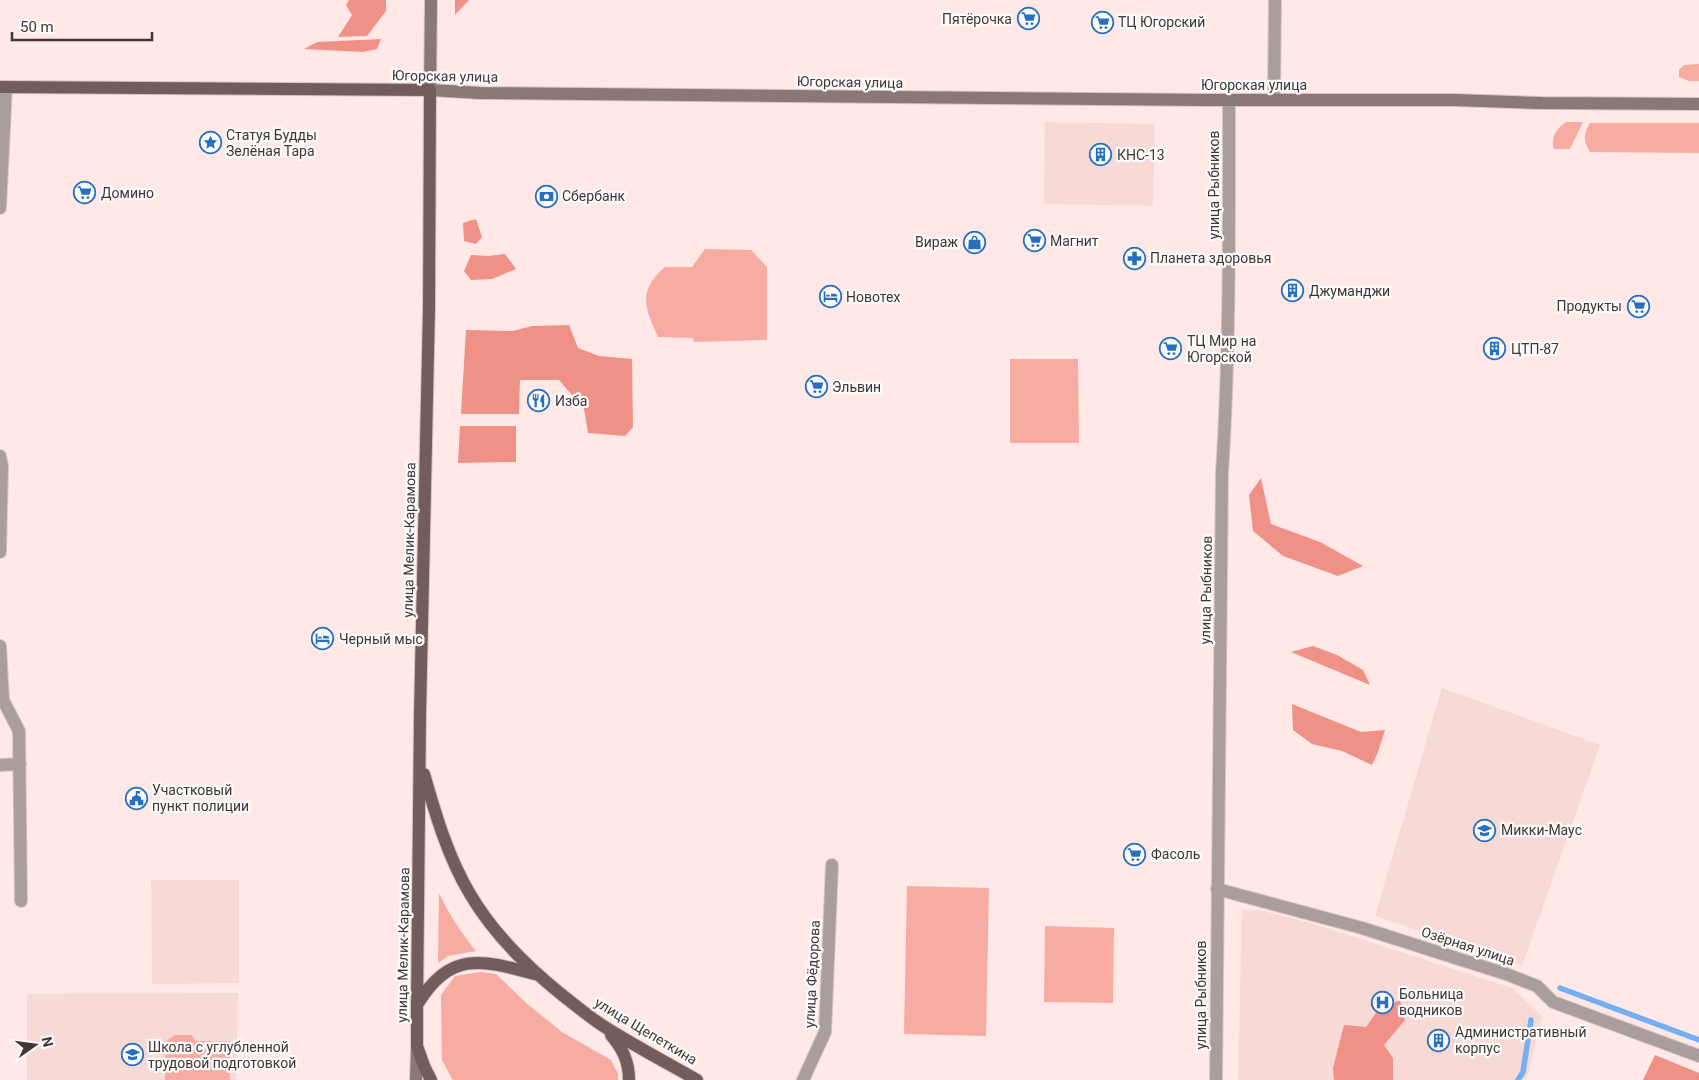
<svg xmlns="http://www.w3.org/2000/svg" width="1699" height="1080" viewBox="0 0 1699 1080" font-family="Roboto,sans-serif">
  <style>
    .built { fill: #f7dad6 }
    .green { fill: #f6aca2 }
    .forest { fill: #ef9186 }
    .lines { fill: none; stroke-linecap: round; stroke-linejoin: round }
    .stream { stroke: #76aef3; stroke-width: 5.5 }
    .street-casing { stroke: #d9c4c2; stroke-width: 14 }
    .secondary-casing { stroke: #d9c4c2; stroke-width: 14 }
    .primary-casing { stroke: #d9c4c2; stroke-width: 14 }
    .street { stroke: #aa9e9d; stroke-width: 12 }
    .secondary { stroke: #897876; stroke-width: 12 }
    .primary { stroke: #725d5a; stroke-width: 12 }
    .labels { text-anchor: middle; stroke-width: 4.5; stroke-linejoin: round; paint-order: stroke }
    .poi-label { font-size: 14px; fill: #413634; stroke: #fbfbfb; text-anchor: start }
    .street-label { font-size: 14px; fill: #413634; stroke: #fbfbfb }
  </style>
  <rect width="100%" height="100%" fill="#ffe8e5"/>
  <path class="built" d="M1045,122L1155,124L1153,206L1044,204Z
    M1442,688L1600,745L1522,966L1375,916Z
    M151,880H239V983L152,984Z
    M1242,910L1263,911L1314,924L1512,988L1542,1016L1527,1077L1524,1080H1238Z
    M238,993L236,1080H27V994Z"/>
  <path class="green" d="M1699,64V81H1689L1679,77V70L1684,65Z
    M1566,122H1583L1570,149H1554C1550,138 1557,128 1566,122Z
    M1590,123H1699V153L1590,152C1583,141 1583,134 1590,123Z
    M705,249L751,250L767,267V340L694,342L693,338L658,337C645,308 637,291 665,267H692Z
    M1010,359H1078L1079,443H1010Z
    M907,886L989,888L986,1036L904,1034Z
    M439,893C449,914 461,933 476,951L448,956L438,963Z
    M1045,926L1114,928L1113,1003L1044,1002Z
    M480,972L496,974L525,1002L562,1032L611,1060L618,1074V1080H454L452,1079L442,1060L441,995L455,976Z
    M175,1035H192L195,1041H230V1080H165L166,1041Z"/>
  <path class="forest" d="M349,0H386V11L367,36L338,37L352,15L346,5Z
    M455,0H469L455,15Z
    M381,39L377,49L363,52L304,49L317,42Z
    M476,219L482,237L476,244L464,241L463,223Z
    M505,254L516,269L492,279L471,280L464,271L471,255L488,256Z
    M569,325L578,348L599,356L632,359L633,427L625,436L588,433L584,409L559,380H520L519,414H461L466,330L513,331L532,326Z
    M460,426H516V462L458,463Z
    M1261,478L1271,524L1320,542L1363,566L1338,576L1283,556L1253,531L1249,495Z
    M1313,646L1337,655L1363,670L1370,685L1291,652Z
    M1292,704L1361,732L1385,730L1378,752L1372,765L1342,751L1312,744L1293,730Z
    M1400,1000L1405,1020L1384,1045L1393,1058V1080H1334L1333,1068L1344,1025L1366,1027L1378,1010Z
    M1655,1055L1699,1073V1080H1643Z"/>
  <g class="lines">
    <path class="stream" d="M1560,988L1699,1040
      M1518,1080L1523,1072L1531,1020"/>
    <defs>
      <path id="street" d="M1274,99L1275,0
        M0,208L6,87
        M0,456L2,466L0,552
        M0,646L3,700L19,731L21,901
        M0,765L20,764
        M1217,889L1362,928L1506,974L1537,986L1553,1002L1699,1056
        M803,1080L825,1032L832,865
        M1216,1080L1222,473C1230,349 1229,224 1229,100"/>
      <path id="secondary" d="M431,0L430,90L480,93L1207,100H1454L1542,103L1699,104
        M416,1080L417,1048"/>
      <path id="primary" d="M0,87L430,90L429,308L420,715L417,1006V1046L424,1066L431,1080
        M424,774C436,816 448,857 470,894C497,940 538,977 580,1009C589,1016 598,1023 608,1029C637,1047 667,1063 697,1080
        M417,1005C451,949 483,960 538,975
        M611,1035C623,1049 629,1062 629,1080"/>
    </defs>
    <use href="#street" class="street-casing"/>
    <use href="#secondary" class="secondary-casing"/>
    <use href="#primary" class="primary-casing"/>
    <use href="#street" class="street"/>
    <use href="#secondary" class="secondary"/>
    <use href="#primary" class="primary"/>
  </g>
  <defs>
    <symbol id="supermarket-ring" viewBox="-11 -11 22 22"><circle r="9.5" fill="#fbfbfb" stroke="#276fbf" stroke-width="1.5"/><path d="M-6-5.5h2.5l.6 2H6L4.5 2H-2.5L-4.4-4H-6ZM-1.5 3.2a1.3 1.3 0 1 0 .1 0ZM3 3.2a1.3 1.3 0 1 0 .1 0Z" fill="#276fbf"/></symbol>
    <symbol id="sight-ring" viewBox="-11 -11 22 22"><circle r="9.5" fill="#fbfbfb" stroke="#276fbf" stroke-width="1.5"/><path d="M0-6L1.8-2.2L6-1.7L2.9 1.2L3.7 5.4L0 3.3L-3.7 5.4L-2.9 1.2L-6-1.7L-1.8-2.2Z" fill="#276fbf"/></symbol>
    <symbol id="building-ring" viewBox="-11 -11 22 22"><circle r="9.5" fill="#fbfbfb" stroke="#276fbf" stroke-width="1.5"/><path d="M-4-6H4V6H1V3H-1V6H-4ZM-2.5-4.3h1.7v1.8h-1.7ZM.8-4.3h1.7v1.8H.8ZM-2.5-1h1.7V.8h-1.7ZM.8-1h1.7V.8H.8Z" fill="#276fbf"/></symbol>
    <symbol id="bank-ring" viewBox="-11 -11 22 22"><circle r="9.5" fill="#fbfbfb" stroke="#276fbf" stroke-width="1.5"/><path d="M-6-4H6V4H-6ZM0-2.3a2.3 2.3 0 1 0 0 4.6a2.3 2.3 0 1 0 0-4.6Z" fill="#276fbf"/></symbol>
    <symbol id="shop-ring" viewBox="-11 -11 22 22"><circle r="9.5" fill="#fbfbfb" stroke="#276fbf" stroke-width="1.5"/><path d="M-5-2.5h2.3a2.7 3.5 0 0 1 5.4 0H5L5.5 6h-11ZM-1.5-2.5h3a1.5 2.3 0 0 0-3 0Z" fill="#276fbf"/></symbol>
    <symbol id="pharmacy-ring" viewBox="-11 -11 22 22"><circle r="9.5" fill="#fbfbfb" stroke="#276fbf" stroke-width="1.5"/><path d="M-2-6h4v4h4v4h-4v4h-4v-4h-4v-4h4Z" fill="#276fbf"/></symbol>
    <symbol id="hotel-ring" viewBox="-11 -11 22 22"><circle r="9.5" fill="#fbfbfb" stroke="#276fbf" stroke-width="1.5"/><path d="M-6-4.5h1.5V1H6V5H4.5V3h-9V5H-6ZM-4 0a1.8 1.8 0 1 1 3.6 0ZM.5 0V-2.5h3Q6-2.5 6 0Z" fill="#276fbf"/></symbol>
    <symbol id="restaurant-ring" viewBox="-11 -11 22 22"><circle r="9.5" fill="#fbfbfb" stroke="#276fbf" stroke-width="1.5"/><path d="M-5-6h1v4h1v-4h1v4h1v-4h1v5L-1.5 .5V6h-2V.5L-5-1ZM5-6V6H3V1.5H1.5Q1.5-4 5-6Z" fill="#276fbf"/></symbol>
    <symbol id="civic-ring" viewBox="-11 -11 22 22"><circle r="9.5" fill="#fbfbfb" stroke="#276fbf" stroke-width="1.5"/><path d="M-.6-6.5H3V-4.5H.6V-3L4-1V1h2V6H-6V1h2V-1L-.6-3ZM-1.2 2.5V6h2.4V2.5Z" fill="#276fbf"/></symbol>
    <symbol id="school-ring" viewBox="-11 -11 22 22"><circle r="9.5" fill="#fbfbfb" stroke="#276fbf" stroke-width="1.5"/><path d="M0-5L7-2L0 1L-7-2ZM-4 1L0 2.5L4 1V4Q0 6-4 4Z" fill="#276fbf"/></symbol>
    <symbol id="hospital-ring" viewBox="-11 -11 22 22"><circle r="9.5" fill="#fbfbfb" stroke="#276fbf" stroke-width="1.5"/><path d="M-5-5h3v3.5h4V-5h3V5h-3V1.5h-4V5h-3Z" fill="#276fbf"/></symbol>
  </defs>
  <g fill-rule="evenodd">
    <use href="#supermarket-ring" x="1016" y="6" width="25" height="25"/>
    <use href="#supermarket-ring" x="1090" y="10" width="25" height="25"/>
    <use href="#sight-ring" x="198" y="130" width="25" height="25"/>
    <use href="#building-ring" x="1088" y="142" width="25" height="25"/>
    <use href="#supermarket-ring" x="72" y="180" width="25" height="25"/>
    <use href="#bank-ring" x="534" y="184" width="25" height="25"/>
    <use href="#supermarket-ring" x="1022" y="228" width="25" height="25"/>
    <use href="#shop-ring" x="962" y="230" width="25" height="25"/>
    <use href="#pharmacy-ring" x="1122" y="246" width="25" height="25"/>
    <use href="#building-ring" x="1280" y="278" width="25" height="25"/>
    <use href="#hotel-ring" x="818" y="284" width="25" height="25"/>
    <use href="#supermarket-ring" x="1626" y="294" width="25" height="25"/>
    <use href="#supermarket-ring" x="1158" y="336" width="25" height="25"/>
    <use href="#building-ring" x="1482" y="336" width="25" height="25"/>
    <use href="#supermarket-ring" x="804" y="374" width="25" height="25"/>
    <use href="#restaurant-ring" x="526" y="388" width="25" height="25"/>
    <use href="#hotel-ring" x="310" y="626" width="25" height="25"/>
    <use href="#civic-ring" x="124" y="786" width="25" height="25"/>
    <use href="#school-ring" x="1472" y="818" width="25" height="25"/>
    <use href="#supermarket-ring" x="1122" y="842" width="25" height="25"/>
    <use href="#hospital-ring" x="1370" y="990" width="25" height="25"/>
    <use href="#building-ring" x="1426" y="1028" width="25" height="25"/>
    <use href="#school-ring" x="120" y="1042" width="25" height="25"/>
  </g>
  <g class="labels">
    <g class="poi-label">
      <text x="1012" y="24" text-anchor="end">Пятёрочка</text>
      <text x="1118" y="27">ТЦ Югорский</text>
      <text x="226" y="140">Статуя Будды<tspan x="226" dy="16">Зелёная Тара</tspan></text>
      <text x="1117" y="160">КНС-13</text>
      <text x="101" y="198">Домино</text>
      <text x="562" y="201">Сбербанк</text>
      <text x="1050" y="246">Магнит</text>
      <text x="958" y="247" text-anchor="end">Вираж</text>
      <text x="1150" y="263">Планета здоровья</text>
      <text x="1309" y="296">Джуманджи</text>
      <text x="846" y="302">Новотех</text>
      <text x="1622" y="311" text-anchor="end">Продукты</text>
      <text x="1187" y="346">ТЦ Мир на<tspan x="1187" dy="16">Югорской</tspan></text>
      <text x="1511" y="354">ЦТП-87</text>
      <text x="832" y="392">Эльвин</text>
      <text x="555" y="406">Изба</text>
      <text x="339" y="644">Черный мыс</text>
      <text x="152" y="795">Участковый<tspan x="152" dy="16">пункт полиции</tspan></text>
      <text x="1501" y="835">Микки-Маус</text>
      <text x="1151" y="859">Фасоль</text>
      <text x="1399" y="999">Больница<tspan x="1399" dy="16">водников</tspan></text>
      <text x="1455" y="1037">Административный<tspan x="1455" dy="16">корпус</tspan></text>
      <text x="148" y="1052">Школа с углубленной<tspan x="148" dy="16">трудовой подготовкой</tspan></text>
    </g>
    <g class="street-label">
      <text transform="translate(445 76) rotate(1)" y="5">Югорская улица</text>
      <text transform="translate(850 82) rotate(1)" y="5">Югорская улица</text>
      <text x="1254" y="90">Югорская улица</text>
      <text transform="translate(1214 185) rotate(-90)" y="5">улица Рыбников</text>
      <text transform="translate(409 540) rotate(-89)" y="5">улица Мелик-Карамова</text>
      <text transform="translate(1206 590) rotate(-89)" y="5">улица Рыбников</text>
      <text transform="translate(403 945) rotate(-89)" y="5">улица Мелик-Карамова</text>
      <text transform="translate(1468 946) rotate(18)" y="5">Озёрная улица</text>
      <text transform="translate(812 974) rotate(-87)" y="5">улица Фёдорова</text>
      <text transform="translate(1201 995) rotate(-90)" y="5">улица Рыбников</text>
      <text transform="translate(646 1031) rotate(31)" y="5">улица Щепеткина</text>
    </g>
  </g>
  <g transform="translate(35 1045) rotate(76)" stroke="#fbfbfb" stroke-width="4" paint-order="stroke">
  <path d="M0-4L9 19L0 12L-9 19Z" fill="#413634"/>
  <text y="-8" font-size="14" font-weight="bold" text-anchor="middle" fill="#413634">N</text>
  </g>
  <path d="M12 32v8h140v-8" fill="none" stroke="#413634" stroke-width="2.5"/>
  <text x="20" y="32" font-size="15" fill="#413634" stroke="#fbfbfb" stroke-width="4" paint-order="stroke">50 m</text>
</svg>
